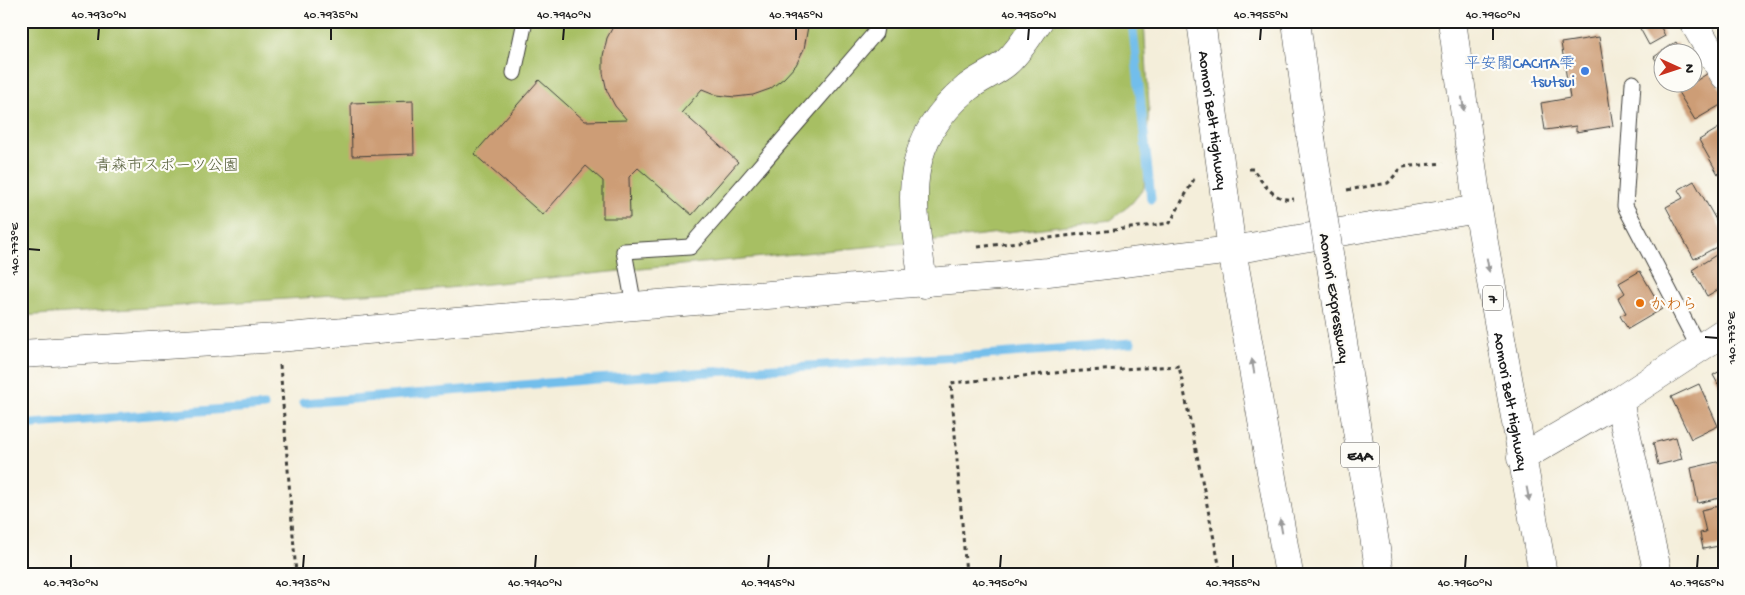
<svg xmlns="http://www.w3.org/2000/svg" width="1745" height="595" viewBox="0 0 1745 595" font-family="'Gochi Hand','Klee One',sans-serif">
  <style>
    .green { fill: #a7bf64; stroke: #626e40 }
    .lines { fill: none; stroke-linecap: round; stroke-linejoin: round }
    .stream { stroke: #72beeb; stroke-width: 9 }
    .building { fill: #cd9d76 }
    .lane-casing { stroke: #3c3c38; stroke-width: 17 }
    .street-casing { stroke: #3c3c38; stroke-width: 29 }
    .secondary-casing { stroke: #3c3c38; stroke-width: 29 }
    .highway-casing { stroke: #3c3c38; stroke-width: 29 }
    .path { stroke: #3c3c38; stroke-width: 3; stroke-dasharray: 4 4; stroke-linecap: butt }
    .lane { stroke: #fff; stroke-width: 15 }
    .street { stroke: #fff; stroke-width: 28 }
    .secondary { stroke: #fff; stroke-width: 28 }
    .highway { stroke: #fff; stroke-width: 28 }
    .highway-bridge-casing { stroke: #3c3c38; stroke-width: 29; stroke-linecap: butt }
    .highway-bridge { stroke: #fff; stroke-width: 28 }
    .oneway { fill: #999 }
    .ticks { fill: none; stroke: #1c1c1c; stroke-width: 2 }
    .shop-dot { fill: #3f7fe0; stroke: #fdfcf7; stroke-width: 2 }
    .food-dot { fill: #e8710a; stroke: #fdfcf7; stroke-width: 2 }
    .labels { text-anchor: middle; stroke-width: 4.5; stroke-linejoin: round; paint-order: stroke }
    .shield { fill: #fdfcf7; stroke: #605f5e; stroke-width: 1 }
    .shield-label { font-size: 15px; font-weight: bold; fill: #1c1c1c }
    .shop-label { font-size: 16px; fill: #366cbe; stroke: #fdfcf7; text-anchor: end }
    .street-label { font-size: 16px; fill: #1c1c1c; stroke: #fdfcf7 }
    .park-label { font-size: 16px; fill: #545d39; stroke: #fdfcf7 }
    .food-label { font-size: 16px; fill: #c56008; stroke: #fdfcf7; text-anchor: start }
    .neatline { fill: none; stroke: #1c1c1c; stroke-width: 2 }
    .ticks-label { font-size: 12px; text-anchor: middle; fill: #1c1c1c }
  </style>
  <rect width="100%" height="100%" fill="#fdfcf7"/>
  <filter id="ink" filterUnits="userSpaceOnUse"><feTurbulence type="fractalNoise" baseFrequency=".02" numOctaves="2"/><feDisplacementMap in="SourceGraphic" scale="10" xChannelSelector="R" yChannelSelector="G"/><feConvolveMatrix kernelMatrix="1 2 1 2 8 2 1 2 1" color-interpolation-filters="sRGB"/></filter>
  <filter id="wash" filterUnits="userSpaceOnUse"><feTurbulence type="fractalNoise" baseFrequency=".0096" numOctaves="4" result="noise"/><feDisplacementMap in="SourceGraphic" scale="20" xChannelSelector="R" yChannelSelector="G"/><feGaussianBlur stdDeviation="1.12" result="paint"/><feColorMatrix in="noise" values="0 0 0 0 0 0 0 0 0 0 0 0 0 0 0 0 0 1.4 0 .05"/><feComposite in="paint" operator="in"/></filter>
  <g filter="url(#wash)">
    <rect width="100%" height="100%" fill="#f4eeda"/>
    <path class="green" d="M21,21H1144L1149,106L1144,188L1131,204L1111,220L947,239L427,290L21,316Z"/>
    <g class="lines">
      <path class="stream" d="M1132,21L1151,199
        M303,403L596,379L973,356L1131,343
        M21,425L264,406"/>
    </g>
    <g id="blocks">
      <path class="building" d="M616,21H809L804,49L796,65L784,78L770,89L753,95L735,97L717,95L702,89L682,112L738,162L692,215L638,168L629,177L630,218H603V181L586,166L543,215L474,154L539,80L585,121L627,120L615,106L607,91L603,73V56L607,38Z
        M1636,21H1658L1665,36L1649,45Z
        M1599,37L1613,126L1576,132V126L1545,130L1541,103L1570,98L1561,43Z
        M1676,42L1682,52H1662V71L1654,57Z
        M1710,72L1724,94V103L1695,120L1678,92Z
        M1670,82H1684L1674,89Z
        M413,101L414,154L352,156L351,103Z
        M1724,125V171L1718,174L1699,140Z
        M1694,181L1724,234V243L1694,259L1666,207L1683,198L1678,190Z
        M1724,250V286L1707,296L1692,270Z
        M1640,271L1662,309L1628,329L1620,316L1626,313L1618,298L1625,293L1619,283Z
        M1724,369V395L1713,375Z
        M1699,384L1718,426L1691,439L1671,397Z
        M1676,437L1682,459L1658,465L1653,443Z
        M1721,461L1724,497L1698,503L1691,468Z
        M1724,505V545L1703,549L1700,533L1706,532L1701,510Z"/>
    </g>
  </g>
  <g filter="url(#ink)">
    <use href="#blocks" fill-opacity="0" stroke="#3c3c38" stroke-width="1"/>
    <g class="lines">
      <defs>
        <path id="lane" d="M514,73L525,21
          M1633,83L1625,206L1699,348
          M634,306L624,251L690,247L875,33L877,21"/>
        <path id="street" d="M1693,21L1724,75
          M923,284C913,204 897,147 967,88C979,78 994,73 1006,63C1019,52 1029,34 1039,21
          M1619,401L1658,574"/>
        <path id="secondary" d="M21,354L278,338L634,306L1048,272L1232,250L1478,209
          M1521,458L1619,401L1724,332"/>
        <g id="highway">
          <path id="s1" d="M1201,21L1232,250L1289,574"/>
          <path d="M1296,21L1311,138"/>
          <path id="s2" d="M1452,21L1478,209L1543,574"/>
          <path d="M1342,336L1380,574"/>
        </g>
      </defs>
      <use href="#lane" class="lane-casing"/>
      <use href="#street" class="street-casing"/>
      <use href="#secondary" class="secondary-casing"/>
      <use href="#highway" class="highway-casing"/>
      <path class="path" d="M1249,169H1253C1263,183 1274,202 1294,199
        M1347,190L1388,183L1402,167L1443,163
        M978,247L1170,223L1194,179
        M280,365L296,574
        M966,574L951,383L1064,372L1179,366L1221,574"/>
      <use href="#lane" class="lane"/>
      <use href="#street" class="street"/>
      <use href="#secondary" class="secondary"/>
      <use href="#highway" class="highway"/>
      <defs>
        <path id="highway-bridge" d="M1311,138L1342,336"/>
      </defs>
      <use href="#highway-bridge" class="highway-bridge-casing"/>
      <use href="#highway-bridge" class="highway-bridge"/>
    </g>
    <defs><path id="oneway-solid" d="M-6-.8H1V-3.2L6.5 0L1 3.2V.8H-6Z" transform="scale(1.25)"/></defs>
    <g class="oneway">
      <use href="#oneway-solid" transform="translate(1463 104) rotate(82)"/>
      <use href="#oneway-solid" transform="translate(1488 265) rotate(80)"/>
      <use href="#oneway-solid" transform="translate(1253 366) rotate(-100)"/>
      <use href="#oneway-solid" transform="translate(1528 494) rotate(79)"/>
      <use href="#oneway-solid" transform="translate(1281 526) rotate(-100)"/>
    </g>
  </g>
  <path class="ticks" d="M98,40L99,28M331,40V28M563,40L564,28M796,40V28M1028,40L1029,28M1260,40L1261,28M1493,40V28M28,249L40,250M1705,337L1718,338M71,568V555M303,568L304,555M535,568L536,555M768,568L769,555M1000,568L1001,555M1233,568V555M1465,568L1466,555M1697,568L1698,555"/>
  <circle class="shop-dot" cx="1585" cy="71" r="5"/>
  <circle class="food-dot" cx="1640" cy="303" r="5"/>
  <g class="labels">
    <g class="shield">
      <rect x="1483" y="285.5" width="20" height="25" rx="4"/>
      <rect x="1341" y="442.5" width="38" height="25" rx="4"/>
    </g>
    <g class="shield-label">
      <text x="1493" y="303">7</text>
      <text x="1360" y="460">E4A</text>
    </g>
    <g class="shop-label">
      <text x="1575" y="68">平安閣CACITA雫<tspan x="1575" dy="18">tsutsui</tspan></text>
    </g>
    <g class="street-label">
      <text dy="6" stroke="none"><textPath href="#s1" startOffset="100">Aomori Belt Highway</textPath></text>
      <text transform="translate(1336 298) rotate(81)" y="6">Aomori Expressway</text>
      <text dy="6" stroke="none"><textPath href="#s2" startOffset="385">Aomori Belt Highway</textPath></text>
    </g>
    <g class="park-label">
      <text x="167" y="170">青森市スポーツ公園</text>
    </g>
    <g class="food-label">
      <text x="1650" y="309">かわら</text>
    </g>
  </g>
  <rect width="1745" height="595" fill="none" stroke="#fdfcf7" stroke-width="55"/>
  <g transform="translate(1678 68) rotate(93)"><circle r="24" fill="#fdfcf7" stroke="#a3a29f"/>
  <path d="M0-4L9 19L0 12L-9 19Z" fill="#c8321e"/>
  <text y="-8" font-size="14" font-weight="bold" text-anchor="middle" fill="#1c1c1c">N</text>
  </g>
  <rect x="28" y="28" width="1690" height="540" class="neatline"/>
  <g class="ticks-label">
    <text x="99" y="18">40.7930°N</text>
    <text x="331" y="18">40.7935°N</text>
    <text x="564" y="18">40.7940°N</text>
    <text x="796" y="18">40.7945°N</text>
    <text x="1029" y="18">40.7950°N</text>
    <text x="1261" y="18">40.7955°N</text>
    <text x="1493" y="18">40.7960°N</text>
    <text transform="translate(14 249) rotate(-90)" y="4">140.773°E</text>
    <text transform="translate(1731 338) rotate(-90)" y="4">140.773°E</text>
    <text x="71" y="586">40.7930°N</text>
    <text x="303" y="586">40.7935°N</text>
    <text x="535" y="586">40.7940°N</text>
    <text x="768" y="586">40.7945°N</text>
    <text x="1000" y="586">40.7950°N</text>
    <text x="1233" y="586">40.7955°N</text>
    <text x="1465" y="586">40.7960°N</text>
    <text x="1697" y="586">40.7965°N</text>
  </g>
</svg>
